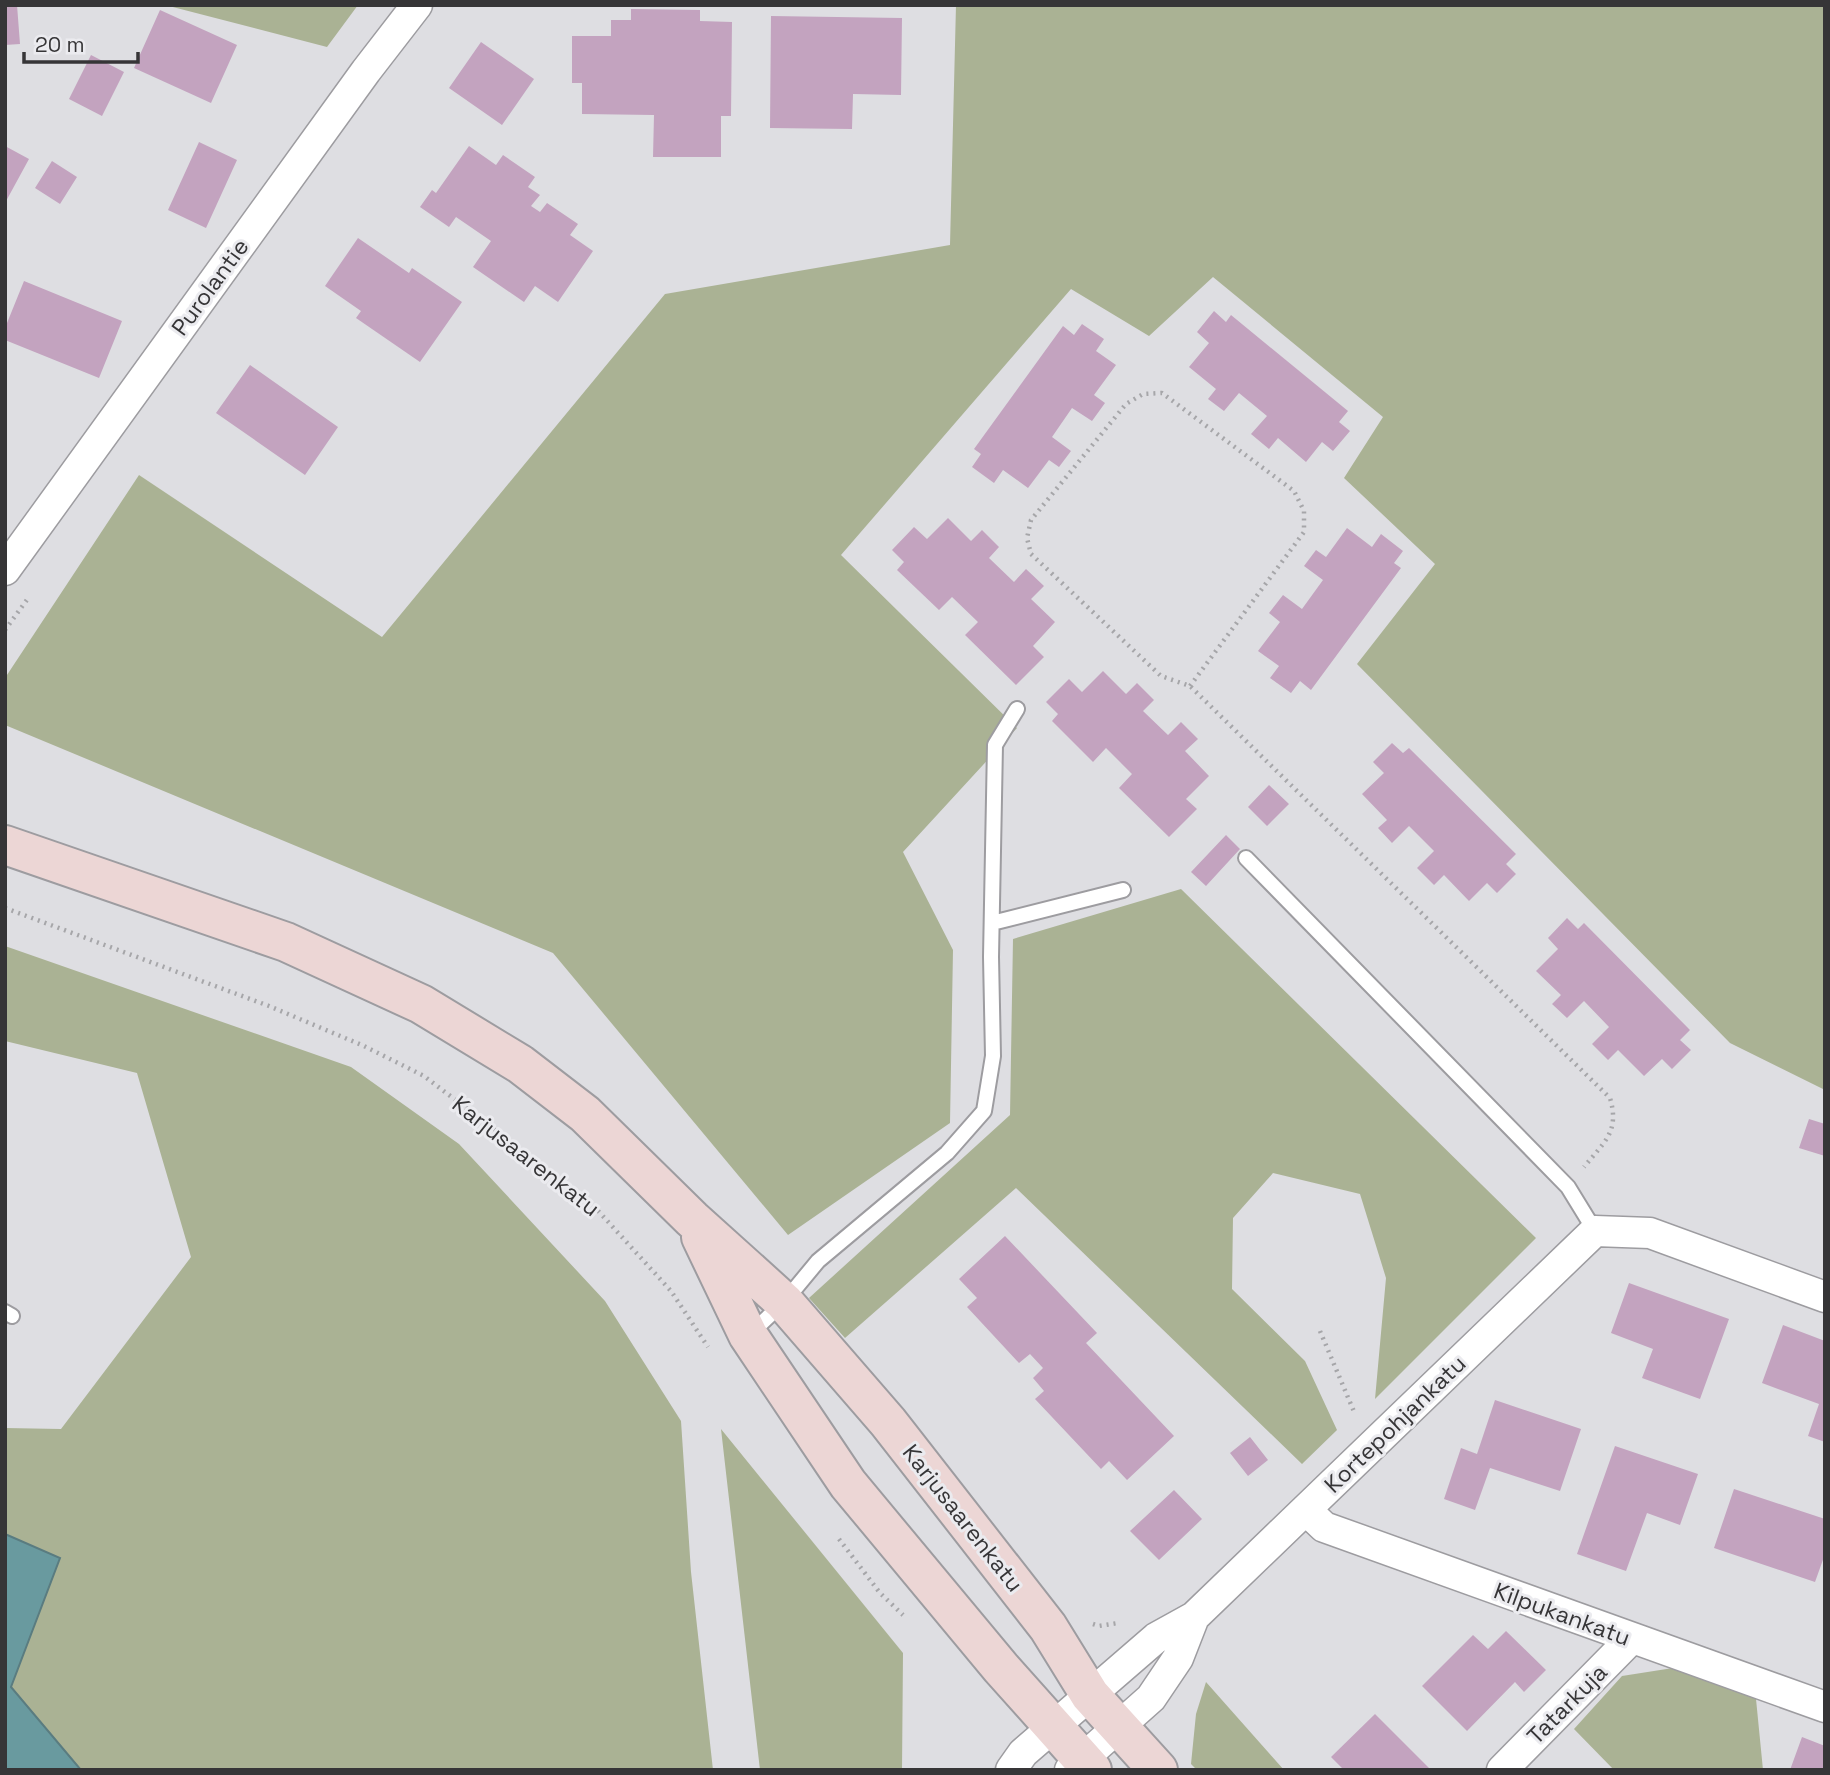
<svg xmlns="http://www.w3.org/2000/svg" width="1830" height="1775" viewBox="0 0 1830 1775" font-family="'Space Grotesk',sans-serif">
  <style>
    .green { fill: #aab294 }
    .water { fill: #699a9f; stroke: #5a7c80; stroke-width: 2 }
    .building { fill: #c3a3bf }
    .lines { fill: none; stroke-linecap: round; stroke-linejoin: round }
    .lane-casing { stroke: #9d9ca0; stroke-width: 18 }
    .street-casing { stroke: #9d9ca0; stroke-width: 33 }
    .secondary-casing { stroke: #9d9ca0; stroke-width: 42 }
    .path { stroke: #a6a6a9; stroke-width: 4.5; stroke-dasharray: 2 5; stroke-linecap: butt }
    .lane { stroke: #fff; stroke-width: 14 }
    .street { stroke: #fff; stroke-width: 30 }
    .secondary { stroke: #ecd6d5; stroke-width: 38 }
    .labels { text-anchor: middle; stroke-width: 6; stroke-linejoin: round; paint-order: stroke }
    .street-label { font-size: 23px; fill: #363537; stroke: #ebebef }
  </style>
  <rect width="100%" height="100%" fill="#dedee2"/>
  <path class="green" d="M165,5H358L327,47Z
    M956,5H1825V1090L1730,1043L1357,664L1435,564L1344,478L1383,417L1213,277L1149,336L1071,289L841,555L1017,728L903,852L953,950L950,1123L788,1235L553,953L5,725V678L139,475L382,637L665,294L950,245Z
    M1181,889L1536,1238L1375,1399L1386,1278L1360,1194L1273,1173L1233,1218L1232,1289L1305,1361L1337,1430L1302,1464L1016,1188L845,1338L809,1298L1010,1115L1013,939Z
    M5,946L351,1067L459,1144L605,1301L681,1421L691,1572L713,1770H5V1428L61,1429L191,1257L137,1073L5,1041Z
    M721,1429L903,1653L902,1770H760Z
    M1673,1668L1756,1699L1763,1770H1614L1574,1729L1622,1676Z
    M1206,1682L1284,1770H1197L1191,1764L1196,1714Z"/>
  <path class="water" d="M5,1534L60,1558L11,1687L81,1770H5Z"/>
  <path class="building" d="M5,5H17L20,44L5,45Z
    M631,9L700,10V21L732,22L731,116H721V157H653L654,115L582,114V83H572V36H611V20H631Z
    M160,10L237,45L211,103L134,68Z
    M771,16L902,18L901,95L853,94L852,129L770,128Z
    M481,42L534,79L502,125L449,88Z
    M91,55L124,72L102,116L69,99Z
    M199,142L237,160L206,228L168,210Z
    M5,146L29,159L5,203Z
    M469,146L496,165L503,155L535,177L528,187L540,195L531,206L540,212L547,203L578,224L570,235L593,251L558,302L535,286L524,302L473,267L491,241L456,217L449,227L420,207L432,190L436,193Z
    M52,161L77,177L60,204L35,188Z
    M358,238L409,273L412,268L462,302L420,362L356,318L361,311L325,286Z
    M24,281L122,321L99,378L5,340V328Z
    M1214,311L1226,322L1231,315L1348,411L1339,422L1350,431L1333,451L1322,442L1306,462L1278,438L1269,449L1251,434L1267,416L1239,393L1224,411L1208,399L1216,389L1189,367L1209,343L1197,332Z
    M1082,324L1104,339L1096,351L1116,365L1094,395L1105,403L1092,421L1072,408L1052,437L1071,451L1059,467L1049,460L1028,488L1003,470L994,483L972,467L981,454L974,449L1063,326L1074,335Z
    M250,365L338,427L305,475L216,413Z
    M948,518L971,541L982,530L999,547L989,558L1014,582L1026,569L1044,586L1031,599L1055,622L1033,646L1044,657L1016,685L965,635L978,622L952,597L939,610L897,570L904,562L892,550L914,527L927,539Z
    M1347,528L1372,547L1381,534L1403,551L1394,563L1401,568L1311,690L1300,681L1291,693L1270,678L1279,666L1258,651L1280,622L1269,613L1283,595L1302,609L1323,580L1304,566L1316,550L1326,557Z
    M1103,671L1126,694L1137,683L1154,700L1143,711L1168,735L1181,722L1198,739L1185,751L1209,776L1186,799L1197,809L1169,837L1119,788L1132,774L1106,748L1093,762L1052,721L1058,714L1046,702L1069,679L1082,692Z
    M1392,743L1403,753L1409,748L1516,854L1506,864L1516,874L1497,893L1487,883L1469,901L1444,875L1434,885L1417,868L1434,851L1409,826L1392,843L1378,828L1387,820L1362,794L1384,773L1373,762Z
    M1269,785L1289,804L1267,826L1248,807Z
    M1226,835L1240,849L1206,886L1191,872Z
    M1567,918L1578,929L1584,923L1690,1030L1680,1040L1691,1050L1672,1069L1662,1059L1644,1076L1618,1050L1608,1060L1592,1044L1609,1027L1584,1001L1567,1018L1552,1004L1561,995L1536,971L1558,949L1548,938Z
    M1809,1119L1825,1124V1156L1799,1148Z
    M1005,1236L1097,1333L1086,1343L1174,1436L1127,1480L1109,1461L1101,1469L1035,1399L1044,1391L1033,1378L1043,1368L1030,1354L1019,1363L967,1307L977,1298L959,1279Z
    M1629,1283L1729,1319L1700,1399L1642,1378L1653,1349L1611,1333Z
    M1783,1325L1825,1341V1442L1808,1436L1819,1404L1762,1383Z
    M1495,1400L1581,1429L1560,1491L1490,1468L1475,1510L1444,1499L1461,1448L1477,1454Z
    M1250,1437L1268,1460L1248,1476L1230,1453Z
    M1615,1446L1698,1474L1680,1525L1647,1513L1626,1571L1577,1554Z
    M1734,1489L1825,1519V1554L1815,1582L1714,1548Z
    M1174,1490L1202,1519L1159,1560L1130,1531Z
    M1506,1631L1546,1670L1524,1692L1515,1682L1467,1731L1422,1686L1473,1635L1488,1649Z
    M1375,1714L1431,1770H1344L1331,1757Z
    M1802,1737L1825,1746V1770H1790Z"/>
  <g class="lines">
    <defs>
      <path id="lane" d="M1246,858L1568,1187L1595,1231
        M992,923L1123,890
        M5,1312L12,1316
        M750,1334L784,1302L818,1261L947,1153L984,1111L993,1056L991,957L995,745L1017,709"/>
      <path id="street" d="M5,570L366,71L417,5
        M1306,1510L1324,1527L1825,1707
        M1011,1770L1023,1753L1156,1638L1194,1617L1595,1231L1650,1233L1825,1297
        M1070,1770L1151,1698L1178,1658L1194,1617
        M1502,1770L1631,1639"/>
      <path id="secondary" d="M5,845L286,942L421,1004L520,1064L585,1114L692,1219L784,1302L888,1422L1048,1627L1090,1695L1158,1770
        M701,1237L748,1335L848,1484L1001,1668L1092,1770"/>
    </defs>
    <use href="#lane" class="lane-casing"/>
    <use href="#street" class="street-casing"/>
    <use href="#secondary" class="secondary-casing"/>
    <path class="path" d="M5,630L29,597
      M1190,686L1304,532V511L1294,491L1162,393L1143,394L1126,404L1031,520L1027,538L1031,554L1161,676L1190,686L1610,1098C1620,1132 1604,1142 1584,1167
      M5,908L269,1006L364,1046L424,1076L591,1203L671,1291L708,1347
      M1320,1331L1355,1414
      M839,1539L880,1593L903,1615
      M1093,1624L1099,1626L1118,1623"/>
    <use href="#lane" class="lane"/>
    <use href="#street" class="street"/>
    <use href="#secondary" class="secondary"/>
  </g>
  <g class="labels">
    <g class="street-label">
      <text transform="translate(210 287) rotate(-54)" y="8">Purolantie</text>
      <text transform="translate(526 1156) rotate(38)" y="8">Karjusaarenkatu</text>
      <text transform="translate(1395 1424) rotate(-44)" y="8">Kortepohjankatu</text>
      <text transform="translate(963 1518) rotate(52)" y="8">Karjusaarenkatu</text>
      <text transform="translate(1562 1614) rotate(20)" y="8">Kilpukankatu</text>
      <text transform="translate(1567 1704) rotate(-45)" y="8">Tatarkuja</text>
    </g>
  </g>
  <rect width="1830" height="1775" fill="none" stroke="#363537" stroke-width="14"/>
  <path d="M24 52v10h114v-10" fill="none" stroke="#363537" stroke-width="3.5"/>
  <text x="35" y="52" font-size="21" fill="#363537" stroke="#ebebef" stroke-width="5" paint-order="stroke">20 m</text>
</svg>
